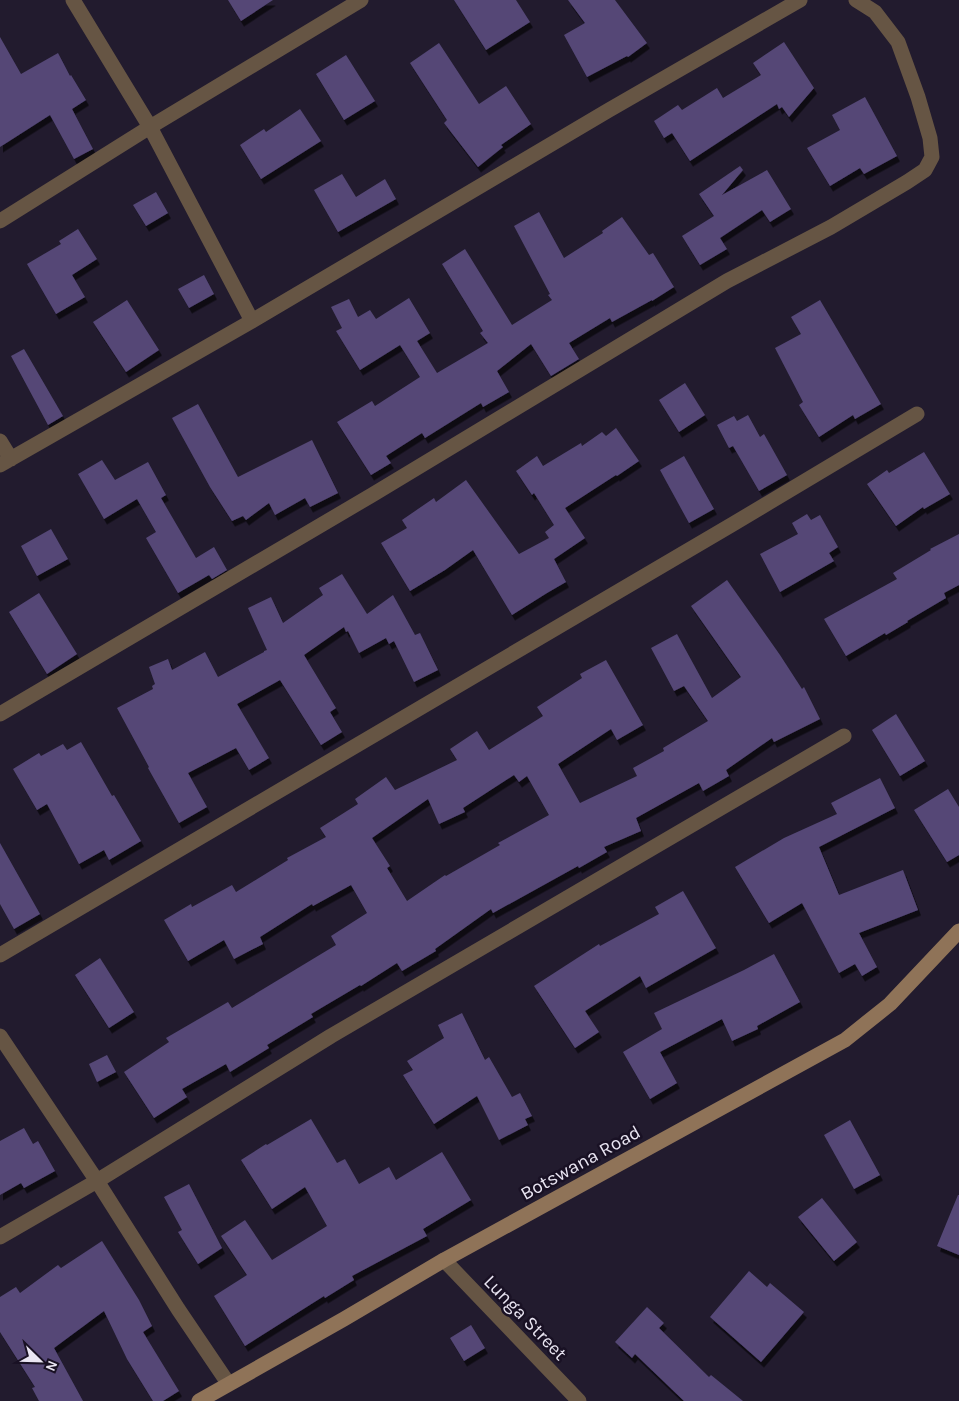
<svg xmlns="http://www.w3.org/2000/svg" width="959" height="1401" viewBox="0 0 959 1401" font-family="Karla,sans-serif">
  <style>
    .building { fill: #544776; fill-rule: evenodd; filter: url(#shadow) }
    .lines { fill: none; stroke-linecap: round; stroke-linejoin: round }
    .street { stroke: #654; stroke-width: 15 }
    .secondary { stroke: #8f7358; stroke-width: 15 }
    .labels { text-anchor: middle; stroke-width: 5; stroke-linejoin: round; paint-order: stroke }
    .street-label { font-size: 19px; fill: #e9e5f2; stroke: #191124 }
  </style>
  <defs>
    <filter id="shadow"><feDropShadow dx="3" dy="5.5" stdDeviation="0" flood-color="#0009"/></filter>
  </defs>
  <rect width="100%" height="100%" fill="#221b2e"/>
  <path class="building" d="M228,0H273L241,21Z
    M454,0H516L530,22L486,50Z
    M568,0H615L647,43L628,57L627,56L587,77L564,35L585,23Z
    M0,37L21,74L58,53L70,76L71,75L86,100L72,109L93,149L74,159L50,115L0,147Z
    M784,42L814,88L789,117L782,107L779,109L777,104L690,161L672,133L664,138L654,121L678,105L682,110L717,88L723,98L761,75L753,63Z
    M439,43L479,104L506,86L531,124L501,145L503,147L478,167L444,123L447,120L410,63Z
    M346,55L375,101L344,120L316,74Z
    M865,97L897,156L864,174L860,168L830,186L807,148L840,130L832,115Z
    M300,109L321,141L261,179L240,145L264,129L266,132Z
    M740,166L743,170L722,195L767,170L791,209L770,222L762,210L720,238L727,249L700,265L682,236L714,216L699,194Z
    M342,174L356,197L385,179L396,199L338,232L314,190Z
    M156,192L168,213L146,226L133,205Z
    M539,212L564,258L603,233L602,231L622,217L649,255L653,253L674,287L652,301V300L612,322L610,318L569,343L579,359L551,376L531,344L497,371L509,392L483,407L481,403L425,438L422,433L386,456L391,463L371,475L337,422L372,401L375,406L420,377L400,345L360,370L336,331L342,328L331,307L349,299L358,317L370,310L376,319L409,298L430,333L417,341L437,373L488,343L480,333L483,331L442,264L465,249L512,325L552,300L548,295L550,294L514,226Z
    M78,229L97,259L72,275L85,297L56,314L27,264L61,244L59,241Z
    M204,275L214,294L189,308L178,289Z
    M127,300L159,350L126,372L93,322Z
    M820,300L881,404L855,419L853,415L819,437L799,405L803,402L775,348L801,334L791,317Z
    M24,349L63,416L48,425L11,356Z
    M685,383L705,415L679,432L659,400Z
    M198,404L238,477L312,440L338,493L310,507L305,498L275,515L269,503L246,520L243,516L232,521L210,487L172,418Z
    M748,415L760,437L764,434L787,475L759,491L733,446L729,448L717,425L734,416L737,421Z
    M616,428L639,461L617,476L616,475L565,508L585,538L554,559L566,582L547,593L512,615L473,550L445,570L410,591L381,543L407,528L402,520L434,498L436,502L466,480L519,554L549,538L545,532L554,525L534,493L532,495L516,471L537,456L543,466L581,443L582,446L602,432L606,436Z
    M924,452L950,494L924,509L923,507L896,526L867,484L887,470L889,473Z
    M684,456L714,509L689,523L660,470Z
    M102,460L115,480L148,462L166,495L161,498L196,558L214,547L227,570L212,579L209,575L178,593L146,538L156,532L137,499L104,519L78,474Z
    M807,514L811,520L820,515L838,547L829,553L834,561L780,592L760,554L798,534L792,523Z
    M51,529L68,559L37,576L21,546Z
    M959,534V585L944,593L946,598L907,621L908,622L886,635L885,633L846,656L824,619L897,579L893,573L931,550L930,549Z
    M342,574L367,614L393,595L415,635L420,633L438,670L414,682L394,641L389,644L386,638L359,653L348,631L346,632L344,627L304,655L336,708L330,712L342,732L321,745L280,680L237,704L269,758L249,770L236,748L188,773L207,807L179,823L148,768L149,767L117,708L153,689L152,686L155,684L149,667L168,659L172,670L205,652L218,677L264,652V651L267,650L248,608L271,597L283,623L323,595L319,588Z
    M727,580L780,655L802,689L804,687L820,719L774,742L772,738L726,770L729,776L703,791L699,783L636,818L641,831L604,847L607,852L579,868L578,866L493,913L491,909L435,949L436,951L402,971L397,963L361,986L360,985L311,1014L313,1017L267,1045L269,1048L230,1072L226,1064L182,1089L187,1097L154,1118L124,1072L169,1042L166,1038L228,1002L232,1008L336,945L331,936L367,913L351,885L313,906L312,904L260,937L263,944L234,959L224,940L188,961L164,920L191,904L192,907L232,885L236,892L288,860L287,858L326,837L320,828L358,804L355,799L386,777L395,790L457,760L450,749L477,731L489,750L543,716L537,707L582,678L580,674L606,660L643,725L617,740L611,729L558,764L580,803L637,776L633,768L664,751L663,748L708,721L684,686L674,691L651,648L677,634L712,698L741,677L691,606ZM514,775L519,782L527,776L549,815L498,843L500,845L446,876L445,875L407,901L387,868L390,866L372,838L428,799L439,824L465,812L463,808Z
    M39,593L77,654L47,674L9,612Z
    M896,714L925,761L900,776L872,730Z
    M81,742L112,796L114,795L141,841L109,860L104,850L79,864L47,804L37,810L13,769L39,753L41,756L63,744L67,750Z
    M880,778L895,808L819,847L839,895L903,870L918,910L859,933L877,967L862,976L855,964L839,973L802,903L769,923L735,867L784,838L837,814L831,803Z
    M948,789L959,807V855L947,862L914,810Z
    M0,843L40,914L14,929L0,904Z
    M683,891L716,948L646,988L640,976L585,1011L599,1032L575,1048L534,986L599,944L600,946L659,914L655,907Z
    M774,954L800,1002L757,1026L758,1029L732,1041L722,1019L660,1052L677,1083L650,1099L623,1052L662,1029L654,1013L744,970Z
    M100,958L134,1012L109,1028L75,975Z
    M462,1013L485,1060L489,1057L512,1097L520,1093L532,1116L525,1119L528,1125L499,1140L477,1096L434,1124L403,1075L413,1070L407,1061L444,1038L438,1025Z
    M107,1055L116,1072L97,1082L89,1064Z
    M311,1119L337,1163L345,1159L359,1184L389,1167L396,1180L442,1152L471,1200L423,1229L427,1236L352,1276L354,1280L325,1298L324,1296L245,1346L214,1296L247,1275L221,1236L245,1220L272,1260L327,1226L305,1187L272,1209L241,1160L266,1144L267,1145Z
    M850,1120L880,1175L854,1189L824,1135Z
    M24,1128L33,1144L38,1141L55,1171L24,1188L21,1183L0,1195V1141Z
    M189,1184L222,1248L198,1264L178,1232L182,1230L164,1197Z
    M958,1195H959V1255L937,1246Z
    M822,1198L857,1242L834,1261L798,1217Z
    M102,1241L139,1300L152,1326L143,1332L179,1391L163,1401H153L127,1359L104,1311L54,1348L83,1401H39L32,1388L35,1387L0,1332V1297L16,1287L20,1293L58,1265L61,1268Z
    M749,1271L767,1287L770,1283L804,1312L761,1362L710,1317Z
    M647,1307L664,1323L659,1328L709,1377L711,1375L743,1401H684L635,1354L632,1358L615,1342Z
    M471,1325L485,1348L464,1361L450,1338Z"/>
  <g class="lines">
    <path class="street" d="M73,0L150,127L252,321
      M0,221L150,127L361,0
      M0,441L11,459
      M0,465L252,321L609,110L800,0
      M0,714L372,495L727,281L831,227L907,182L925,170L932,157L930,138L918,97L898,42L875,12L856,0
      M0,955L733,524L917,414
      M0,1036L97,1181L178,1309L228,1383
      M0,1237L97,1181L331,1036L844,736
      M444,1260L579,1401"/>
    <path class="secondary" d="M199,1401L344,1319L444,1260L845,1040L890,1004L959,931"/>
  </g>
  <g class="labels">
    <g class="street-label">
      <text transform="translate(580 1162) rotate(-29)" y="7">Botswana Road</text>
      <text transform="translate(526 1317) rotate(46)" y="7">Lunga Street</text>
    </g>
  </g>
  <g transform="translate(40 1361) rotate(113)" stroke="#191124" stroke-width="4" paint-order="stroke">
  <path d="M0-4L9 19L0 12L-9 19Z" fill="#e9e5f2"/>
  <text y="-8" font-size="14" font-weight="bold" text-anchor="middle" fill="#e9e5f2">N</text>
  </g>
</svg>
